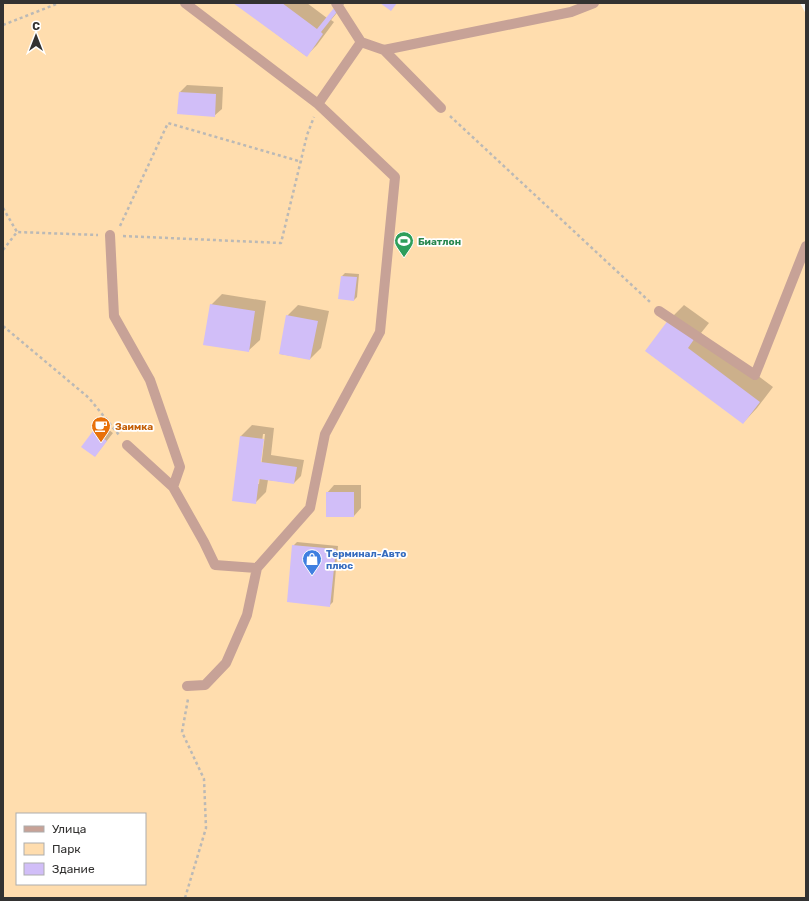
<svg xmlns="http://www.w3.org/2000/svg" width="809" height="901" viewBox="0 0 809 901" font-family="Rubik,sans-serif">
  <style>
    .green { fill: #ffddae; fill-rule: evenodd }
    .shadow { fill: #0003; fill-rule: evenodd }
    .building { fill: #d1bef8 }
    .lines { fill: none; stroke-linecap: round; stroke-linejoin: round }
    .path { stroke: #bbb9b6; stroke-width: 2.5; stroke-dasharray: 3 3; stroke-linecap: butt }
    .minor { stroke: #c7a297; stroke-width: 10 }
    .labels { text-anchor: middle; stroke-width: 3.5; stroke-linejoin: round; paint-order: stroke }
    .leisure-label { font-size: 10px; font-weight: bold; fill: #27864d; stroke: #fff; text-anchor: start }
    .food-label { font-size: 10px; font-weight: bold; fill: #c56008; stroke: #fff; text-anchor: start }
    .shop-label { font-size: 10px; font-weight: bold; fill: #366cbe; stroke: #fff; text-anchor: start }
  </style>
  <rect width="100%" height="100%" fill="#faf7f3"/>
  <path class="green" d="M3,3H800L806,14V898H3ZM17,814H145V884H17Z"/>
  <path class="shadow" d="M235,3H307L327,18L339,3H345L331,20L334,22L317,45L306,56Z
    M187,85L223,87L222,109L214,116L180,92Z
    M345,273L359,274L357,297L354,300L342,276Z
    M222,294L266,301L260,340L248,351L211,305Z
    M298,305L329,311L321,348L310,359L280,354L287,316Z
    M684,305L709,323L701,333L773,387L757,408L743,423L646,351L669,320Z
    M101,424L113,433L95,456L94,432Z
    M252,425L274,428L271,455L304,460L301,476L294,483L268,480L266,492L255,503L233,500L241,436ZM263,434H265L259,484H257Z
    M334,485H361V508L354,516L327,493Z
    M297,542L338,546L333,602L329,606L293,546Z"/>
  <path class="building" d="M233,3H282L317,29L338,3H344L321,32L323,34L307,57Z
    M380,3H397L391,11Z
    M179,92L216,94L215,117L177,114Z
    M341,276L357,277L354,301L338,299Z
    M210,304L255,311L249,352L203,345Z
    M286,315L318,321L310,360L279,354Z
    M669,319L695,338L688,348L760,402L743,424L645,351Z
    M93,431L107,441L95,457L81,447Z
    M240,436L264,439L261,462L297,467L294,484L259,479L256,504L232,501Z
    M326,492H354V517H326Z
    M292,545L336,549L330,607L287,602Z"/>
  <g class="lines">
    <path class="path" d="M3,25L59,3
      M450,116L650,302
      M3,208L17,232
      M120,226L168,123L302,162
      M123,236L281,243L307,135L314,117
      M3,250L17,232L98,235
      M3,326L89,398L119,435
      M185,898L206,828L204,779L182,732L188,699"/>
    <path class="minor" d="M185,3L318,104L395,177L380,332L325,434L310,508L257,568L247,615L226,663L205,685L187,686
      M336,3L361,42
      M384,50L571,12L594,3
      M318,104L361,42L384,50L441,108
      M110,235L114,316L150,380L180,467L173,487
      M659,311L755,375L806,246
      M127,445L173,487L204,542L215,565L257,568"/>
  </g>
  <defs>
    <symbol id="stadium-pin" viewBox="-11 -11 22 30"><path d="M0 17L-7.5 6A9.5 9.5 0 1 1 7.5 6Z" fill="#2e9e5b" stroke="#fff"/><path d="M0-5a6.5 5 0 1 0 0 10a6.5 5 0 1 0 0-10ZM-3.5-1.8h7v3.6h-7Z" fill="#fff"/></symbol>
    <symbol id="cafe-pin" viewBox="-11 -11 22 30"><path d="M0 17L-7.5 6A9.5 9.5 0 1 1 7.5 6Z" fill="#e8710a" stroke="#fff"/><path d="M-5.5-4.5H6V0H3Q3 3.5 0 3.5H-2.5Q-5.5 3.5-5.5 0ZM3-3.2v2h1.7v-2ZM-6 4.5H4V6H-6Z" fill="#fff"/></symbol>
    <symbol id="shop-pin" viewBox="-11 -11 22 30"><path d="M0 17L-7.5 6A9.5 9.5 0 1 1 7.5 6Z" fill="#3f7fe0" stroke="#fff"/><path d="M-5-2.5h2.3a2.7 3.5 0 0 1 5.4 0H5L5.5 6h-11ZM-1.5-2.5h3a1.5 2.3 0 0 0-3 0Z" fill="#fff"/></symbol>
  </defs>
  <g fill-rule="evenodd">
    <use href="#stadium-pin" x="393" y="230" width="22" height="30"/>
    <use href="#cafe-pin" x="90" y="415" width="22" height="30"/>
    <use href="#shop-pin" x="301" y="548" width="22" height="30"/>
  </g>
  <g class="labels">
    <g class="leisure-label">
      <text x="418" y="245">Биатлон</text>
    </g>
    <g class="food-label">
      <text x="115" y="430">Заимка</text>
    </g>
    <g class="shop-label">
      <text x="326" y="557">Терминал-Авто<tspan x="326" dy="12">плюс</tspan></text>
    </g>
  </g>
  <rect width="809" height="901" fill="none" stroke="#333231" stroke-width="8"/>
  <rect x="16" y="813" width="130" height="72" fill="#ffffff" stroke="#adadad"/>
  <rect x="24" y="826" width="20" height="6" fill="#c7a297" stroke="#adadad"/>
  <text x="52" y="833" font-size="12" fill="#333231">Улица</text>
  <rect x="24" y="843" width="20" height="12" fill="#ffddae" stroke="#adadad"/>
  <text x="52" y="853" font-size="12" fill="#333231">Парк</text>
  <rect x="24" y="863" width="20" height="12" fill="#d1bef8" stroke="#adadad"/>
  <text x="52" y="873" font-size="12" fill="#333231">Здание</text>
  <g transform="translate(36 36)" stroke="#ffffff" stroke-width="3" paint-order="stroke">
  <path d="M0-3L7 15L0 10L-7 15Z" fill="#333231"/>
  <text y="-6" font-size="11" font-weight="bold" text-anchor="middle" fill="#333231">С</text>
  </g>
</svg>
